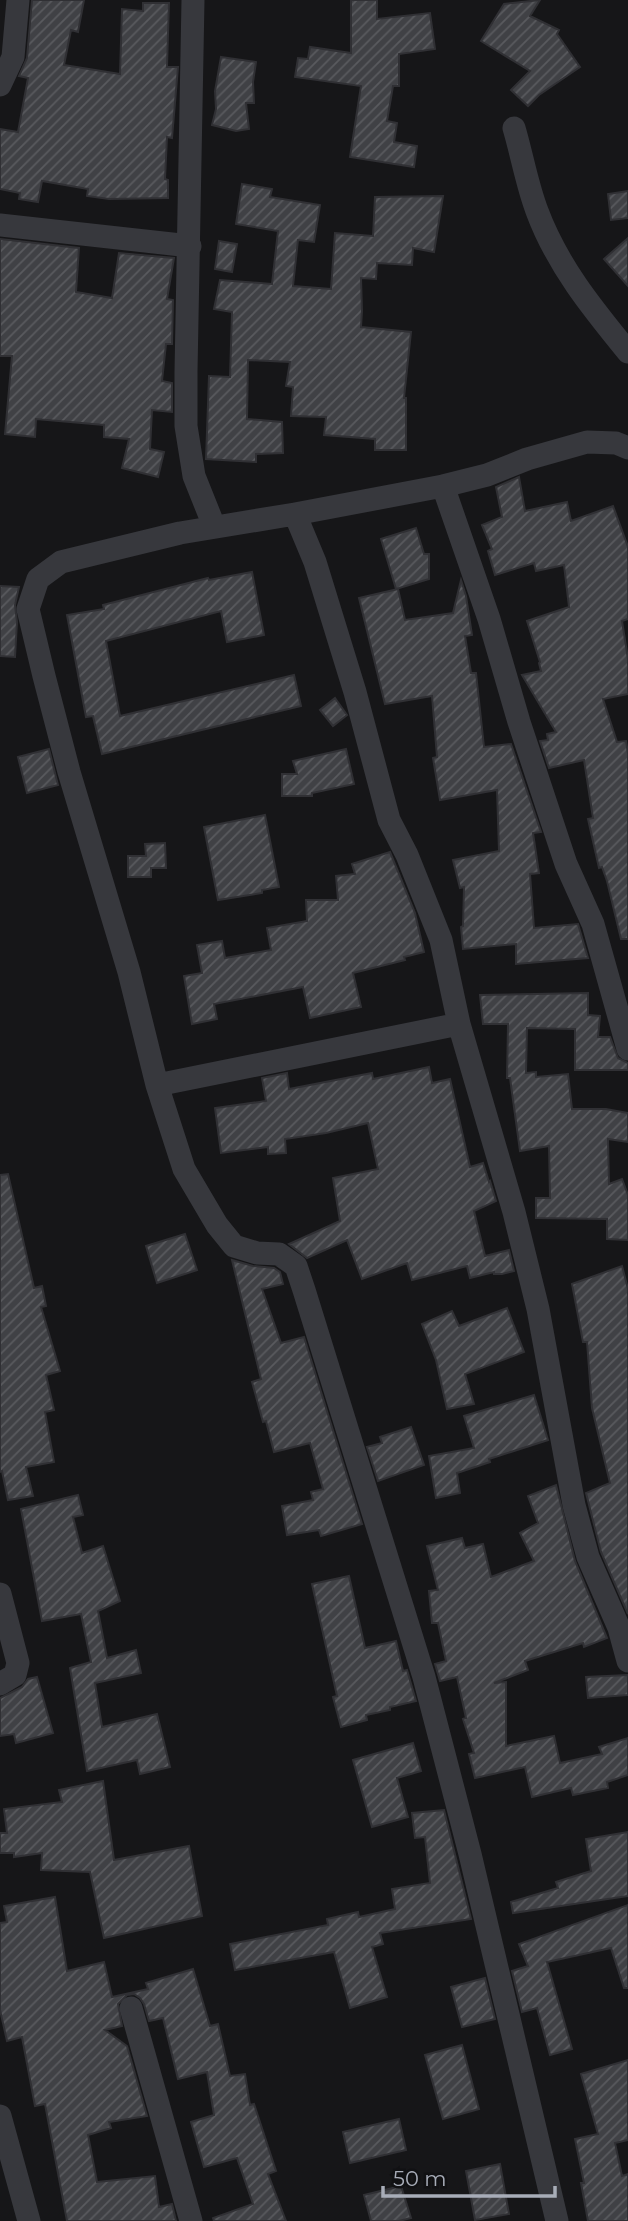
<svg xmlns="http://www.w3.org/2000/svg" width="628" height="2221" viewBox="0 0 628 2221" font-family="Montserrat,sans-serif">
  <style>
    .building { fill: url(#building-hatch); stroke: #303034; stroke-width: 2 }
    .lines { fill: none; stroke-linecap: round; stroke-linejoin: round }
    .minor { stroke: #37383d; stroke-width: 23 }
  </style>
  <defs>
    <pattern id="building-hatch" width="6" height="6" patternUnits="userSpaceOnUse" patternTransform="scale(1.75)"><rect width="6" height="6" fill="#404145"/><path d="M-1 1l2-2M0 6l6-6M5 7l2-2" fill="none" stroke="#595a5e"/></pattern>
  </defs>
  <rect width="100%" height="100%" fill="#161618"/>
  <path class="building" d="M32,0H84L78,32L71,30L64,65L120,74L122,9L143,11V3H169L167,67H178L172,138L167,137L165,179L168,180V198L109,199L87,196L88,189L42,181L38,202L19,199L20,193L0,189V129L18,132L28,78L19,76L27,58Z
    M351,0H377V19L430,13L435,49L399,54V86H393L387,121L397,123L394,142L417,146L414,167L350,157L361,86L295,77L298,58L308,59L310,47L351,53Z
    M540,0L530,16L559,30L557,34L580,67L539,95L528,106L511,90L530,71L481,41L504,4Z
    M221,57L256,62L253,82L254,103H246L249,129L236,131L212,125L216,109L215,91Z
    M242,184L272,189L270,197L320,205L314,242L298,240L293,286L331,289L335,233L373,236L375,197L443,196L434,252L413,248L412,265L377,263L376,279L361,278L362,311L361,327L411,332L404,398H406V450H375V439L324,435L326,417L291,416L293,387L286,386L290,362L248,360L247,419L282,422L283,453L256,454V462L206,459L209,376L230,377L232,312L214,309L220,280L272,284L278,231L236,224Z
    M628,191V218L611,220L608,194Z
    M628,238V286L604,259Z
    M0,239L79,248L76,292L112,298L119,253L174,258L167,299L173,300L172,344H166L162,381L172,383V412L152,410L150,449L164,452L158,477L122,468L129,439L104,437V425L36,419L35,437L5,434L12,356H0Z
    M219,241L237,244L232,272L215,269Z
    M519,477L525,511L567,502L571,521L613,506L628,547V619L622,621L628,659V694L603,699L617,742L626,741L628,753V939H621L607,881L602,867L599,868L588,819L593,818L584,760L549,768L540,741L548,740L547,734L556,732L522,675L541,671L539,663L540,662L527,621L569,607L564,565L536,571L534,563L495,575L488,551L492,549L482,525L502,517L496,487Z
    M416,528L424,554H429V579L396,589L381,539Z
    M252,572L264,635L227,642L221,611L106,641L120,716L294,675L301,706L102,754L93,716L86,717L67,615L104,609L103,605L208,578L209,580Z
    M461,580L466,596L472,635L465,636L471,673H476L484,747L511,744L541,832L533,833L539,873L530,874L534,928L578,924L588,958L516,964V944L463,949L461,927L463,926L464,887L460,888L453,860L499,851L497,790L440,800L433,758L437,757L432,696L385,704L359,598L398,589L405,620L453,613Z
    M0,586L19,587L15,605L17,622L15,657L0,656Z
    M335,698L347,715L333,726L320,710Z
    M49,749L58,785L27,793L18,757Z
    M346,749L354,784L312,793V796H282V774H297L293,761Z
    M265,815L279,887L262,890V893L218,900L204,827Z
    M165,843L166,868H151V877H128V856H146L145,844Z
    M390,852L415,913L424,952L404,957L405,960L353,973L361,1007L310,1018L303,987L214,1004L217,1019L192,1024L184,976L202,973L197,945L222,941L225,958L271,950L267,928L307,921L306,900H338L336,876L355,874L352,864Z
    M588,993V1015L600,1016L598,1037H610L618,1058L628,1063V1070H575V1029L527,1028L526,1073L536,1072V1077L568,1074L572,1109H606L628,1113V1142L608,1139L609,1184L622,1179L628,1195V1240L607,1239V1219L536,1218V1198H550L549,1146L520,1151L510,1078H507L508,1024H483L480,995Z
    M429,1067L432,1083L450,1079L470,1167L483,1163L489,1182L490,1181L496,1201L474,1211L485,1256L509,1250L514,1271L502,1274H494V1272L470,1278L467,1266L412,1280L407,1263L362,1279L347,1240L307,1258L289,1244L340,1221L333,1178L378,1169L368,1123L326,1133L285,1139L286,1153L268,1154V1147L221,1153L215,1108L266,1101L262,1078L287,1073L289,1089L372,1073L373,1079Z
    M8,1174L34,1288L42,1286L46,1306L41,1307L60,1371L46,1375L54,1410L45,1412L54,1462L26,1467L33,1496L8,1500L2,1471L0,1472V1175Z
    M185,1234L197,1270L157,1283L146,1246Z
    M232,1260L253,1266L274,1268L280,1272L283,1284L262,1289L281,1343L304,1337L362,1524L321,1536L319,1530L287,1535L282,1506L313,1500L311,1492L323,1489L310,1443L274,1452L266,1421L263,1422L252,1382L261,1379Z
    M622,1266L628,1289V1614L601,1552L586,1493L610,1483L592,1408L587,1342H583L572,1284Z
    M507,1308L524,1352L465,1374L474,1404L447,1409L436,1360L422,1324L452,1311L459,1326Z
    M534,1395L548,1440L489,1459L490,1462L457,1473L460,1493L436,1498L429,1456L474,1448L464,1416Z
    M411,1427L424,1465L378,1481L367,1447L382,1443L380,1437Z
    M556,1485L575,1561L607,1638L584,1647L583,1643L525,1661L528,1670L494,1683L506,1682V1746L554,1736L560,1763L602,1754L599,1747L628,1738V1775L607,1782L608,1788L573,1795L571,1788L532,1797L525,1767L475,1778L469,1754L474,1753L463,1719L466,1718L457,1677L440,1681L435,1664L446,1661L438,1623H432L429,1591L438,1590L427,1546L462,1538L465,1548L483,1544L491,1577L534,1561L520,1533L538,1523L528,1496Z
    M78,1495L83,1515L73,1517L82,1553L103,1546L120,1601L98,1611L107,1658L136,1650L141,1673L95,1683L102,1727L157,1714L170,1767L140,1774L137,1760L87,1771L70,1668L91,1662L81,1614L42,1621L21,1509Z
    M349,1576L365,1648L396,1641L403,1671L407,1670L416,1701L390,1707V1710L366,1715L367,1720L341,1727L333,1697L337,1696L312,1584Z
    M628,1675V1695L588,1698L586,1677Z
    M37,1677L53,1733L16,1743L14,1734L0,1736V1698L22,1687L28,1679Z
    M413,1743L421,1771L397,1778L408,1817L372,1827L353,1760Z
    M103,1781L114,1860L189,1846L202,1916L104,1938L90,1872L41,1870L42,1853L14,1857V1853H0V1833H7L4,1809L62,1802L59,1790Z
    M444,1810L471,1919L380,1933L383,1944L372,1947L387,1997L350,2008L334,1952L235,1970L230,1944L328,1925L327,1919L358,1912L359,1917L395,1909L392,1889L430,1883L425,1837L415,1838L412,1813Z
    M628,1832V1896L513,1913L511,1902L558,1888L556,1882L591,1871L586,1839Z
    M55,1897L67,1971L104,1962L112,1997L148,1989L146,1983L193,1969L210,2026L218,2024L230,2076L245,2074L250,2105L254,2104L276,2171L268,2174L286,2221H214L213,2218L253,2204L237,2158L204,2167L191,2122L214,2115L207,2072L178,2079L163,2018L149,2021L144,2004L140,1998L134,1994L127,1995L118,2004L122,2026L105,2030L127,2046L147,2116L109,2122L111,2128L88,2135L97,2182L155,2176L159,2207L172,2204L176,2221H67L45,2104L35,2106L22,2037L7,2041L0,2010V1923L7,1922L4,1906Z
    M628,1905V1988H624L611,1948L547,1962L572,2049L550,2055L537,2008L522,2012L512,1971L528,1966L519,1944Z
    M485,1978L495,2019L462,2027L451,1987Z
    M462,2045L479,2109L443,2119L425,2055Z
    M628,2060V2140L615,2143L622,2176L628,2174V2221H588L581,2183H584L575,2139L598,2134L581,2074Z
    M399,2119L406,2150L350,2163L343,2132Z
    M500,2164L509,2214L475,2220L466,2171Z
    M401,2186L411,2218L399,2221H371L364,2195Z"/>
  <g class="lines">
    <path class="minor" d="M193,0L186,372V426L194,476L214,526
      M0,85L13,57L18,0
      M514,128C522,155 527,185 537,211C557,265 592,308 628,352
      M0,225L190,246
      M443,486L489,619L519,722L566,864L593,924L628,1049
      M295,514L315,562L355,692L389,820L407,855L441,940L459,1024L514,1212L538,1309L574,1505L588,1557L619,1628L628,1661
      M157,1085L459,1024
      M0,1594L18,1663L15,1675L0,1684
      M131,2008L191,2221
      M0,2116L29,2221
      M557,2221L470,1854L424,1677L304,1290L296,1266L279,1254L257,1253L234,1246L217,1225L184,1169L157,1085L129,972L69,772L44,676L28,609L38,579L61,562L180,533L295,514L443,486L487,475L527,459L587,442L616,443L628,448"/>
  </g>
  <path d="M383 2186v10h172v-10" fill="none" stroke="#a8adb8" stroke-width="3.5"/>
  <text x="393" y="2186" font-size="21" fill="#a8adb8" stroke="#111113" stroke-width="5" paint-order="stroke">50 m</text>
</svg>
